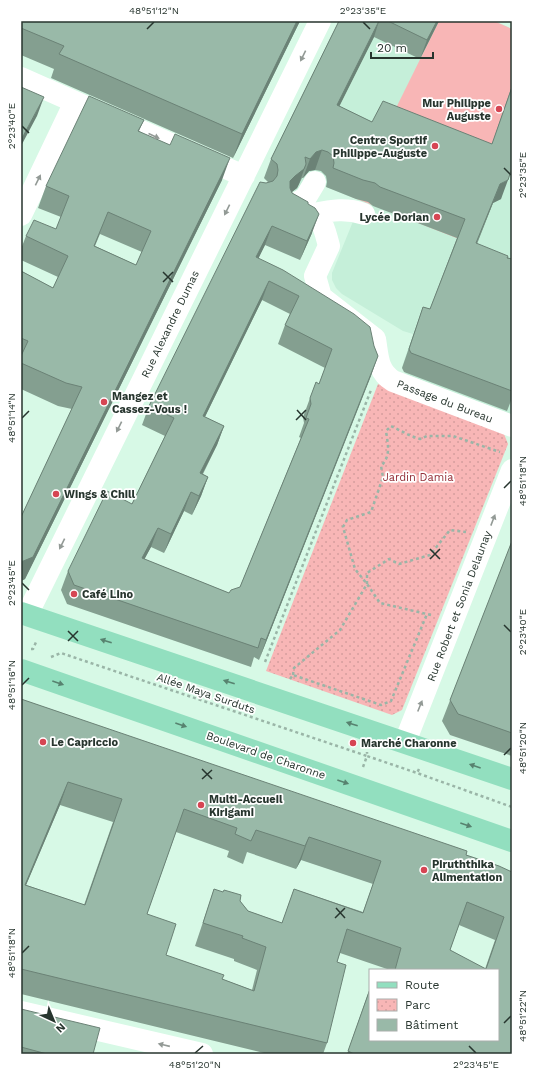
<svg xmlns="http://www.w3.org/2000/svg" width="533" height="1075" viewBox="0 0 533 1075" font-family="'Work Sans',sans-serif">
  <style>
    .built { fill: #c5efd9 }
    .park { fill: url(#park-dots) }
    .pitch { fill: #f8b6b6 }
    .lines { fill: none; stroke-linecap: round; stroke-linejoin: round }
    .path { stroke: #9ab5a7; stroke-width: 2.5; stroke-dasharray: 3 3; stroke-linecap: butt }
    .minor { stroke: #fff; stroke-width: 22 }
    .major { stroke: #92dfbf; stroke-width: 22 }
    .wall { fill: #849f90; fill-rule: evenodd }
    .shaded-wall { fill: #6b8276 }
    .building { fill: #99b9a8; stroke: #6b8276; fill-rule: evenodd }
    .oneway { fill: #939a96 }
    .oneway2 { fill: #57826f }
    .ticks { fill: none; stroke: #27352e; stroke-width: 1.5 }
    .poi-dot { fill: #d64553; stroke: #fff; stroke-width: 1.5 }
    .labels { text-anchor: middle; stroke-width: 3.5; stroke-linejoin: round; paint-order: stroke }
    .poi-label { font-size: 11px; font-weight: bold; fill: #27352e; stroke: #fff; text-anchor: start }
    .street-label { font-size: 11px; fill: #27352e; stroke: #fff }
    .park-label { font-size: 11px; fill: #932e37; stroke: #fff }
    .neatline { fill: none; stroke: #27352e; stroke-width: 1.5 }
    .ticks-label { font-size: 10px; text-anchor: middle; fill: #27352e }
  </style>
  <defs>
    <pattern id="park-dots" width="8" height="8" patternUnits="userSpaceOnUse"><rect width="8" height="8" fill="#f8b6b6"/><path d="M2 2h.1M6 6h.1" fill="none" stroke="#d59d9d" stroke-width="1.8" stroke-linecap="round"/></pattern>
  </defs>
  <rect width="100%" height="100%" fill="#d7f9e6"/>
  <path class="built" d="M342,21L420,59L439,21H494L512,29V413L511,417L406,374L402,367L413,334L403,331L342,294L336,288L332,280V273L354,219L361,222L368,204L305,178L298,192L264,179Z"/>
  <path class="park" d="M378,384L504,434L508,444L402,710L392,715L266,671Z"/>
  <path class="pitch" d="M439,21H494L512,29V88L459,239L352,197Z"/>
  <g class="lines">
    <path class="path" d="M431,615L380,603L367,584L355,569L343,527L347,520L371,512L383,477L381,466C391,456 388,445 386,431L391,426L411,436L420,439L427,436H453L500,452
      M31,649H33L37,640
      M51,657L61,653L367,756V752
      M265,662L371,390
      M293,675L294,668L340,630L367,584V573L389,559L399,564L430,555L450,530L466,532
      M290,679L293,675L381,705L391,701L427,614
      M363,767L367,756L417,773
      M419,769L417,773L512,807"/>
    <path class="minor" d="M21,78L75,102
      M295,205L306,197L315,182
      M302,208C324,219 323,224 329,246L315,276L321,297L375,339C378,356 377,371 393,381L512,426
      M314,214C332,210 347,208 364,214
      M21,215L75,102L244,176
      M27,615L320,21
      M405,742L512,470
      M21,1012L202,1054"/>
    <path class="major" d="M21,613L512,779
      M21,670L512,841"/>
  </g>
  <path class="wall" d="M21,21H300L233,158L51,78L54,69L21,55Z
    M339,21H439L420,59L374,37L339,106L372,122L492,144L512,86L501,199L493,203L477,244L512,259V398L507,411L404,372L402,368L423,307L430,309L457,238L373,206L368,202L356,199L326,187L327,182L326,176L321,171L315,170L309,171L303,178H302L297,188L292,192V193L308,204L312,233L300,260L265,245L258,258L374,346L378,356L259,660L254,657L251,667L67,604L61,590L68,571L132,504L165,436L142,425L149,406L266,183H269L264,178L271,159ZM262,300L290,314L285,325L278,344L325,368L319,384L316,382L303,417L304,423L299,437L301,438L240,587L229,593L144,559L151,547L164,553L184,511L192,515L201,496L208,477L203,474L217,445L224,426L205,417Z
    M144,120L139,131L222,180L25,579L21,581V517L72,409L58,406L21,389V271L53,288L58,277L21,260V249L26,236L56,229L61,217L38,208L46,186ZM100,234L142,252L136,265L95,246Z
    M512,541V756L450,735L442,721Z
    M21,699L466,855L512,872V1054H347L370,988L498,970H390L340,953L337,962L327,1043L323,1054H268L21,994ZM60,805L113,822L84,905L26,885ZM176,832L229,851L227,857L243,864L247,852L296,869L301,860L373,884L363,912L294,889L282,923L248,911L240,901L214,889L195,946L234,959V961L257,970L252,990L222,979L166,955L147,914ZM459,925L495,940L485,969L450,950Z
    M21,1009L93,1054H21Z"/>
  <path class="shaded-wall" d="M297,21H300L233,158L242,134Z
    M379,21L374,37L330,125L337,105Z
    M437,21H439L420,59L427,40Z
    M44,97L37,116L21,146V140Z
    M322,150L315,170L309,171L303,178L310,159L316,152Z
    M230,158L222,180L25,579L21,581V562Z
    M306,164L299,184L297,188L288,195L290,181L295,176Z
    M508,180L501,199L493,203L469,263L500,184Z
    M319,214L312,233L300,260L307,241Z
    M272,226L265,245L250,276L256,257Z
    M269,281L262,300L196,435L203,416Z
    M378,356L371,376L259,660L266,640Z
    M224,426L217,445L193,492L200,473Z
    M208,477L201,496L192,515L199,496Z
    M191,492L184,511L164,553L171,534Z
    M158,528L151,547L135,577L142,558Z
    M68,782L60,805L21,897L25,885Z
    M309,837L301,860L296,869L305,846Z"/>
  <path class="building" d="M21,21H297L242,134L59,54L64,46L21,28Z
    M339,21H379L337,105L372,122L383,101L492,144L512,87V168L508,180L500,184L476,243L508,256L507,258L512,259V391L411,353L409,349L423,307L430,309L465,219L380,187L375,183L363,180L333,168L334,163L333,156L328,152L322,150L316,152L310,159L305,157L306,164L304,169L295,176L290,181V188L292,193L308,202V204L315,208L319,214L307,241L272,226L256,257L283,270L317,291L354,314L370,327L374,346L378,356L266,640L261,638L258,648L74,585L68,571L107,491L132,504L174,418L149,406L260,182L266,183L273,181L277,176L278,170L277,164L271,159ZM269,281L299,296L285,325L332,349L319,384L316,382L310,398L311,404L306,418L309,419L240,587L231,590L229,593L142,558L158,528L171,534L191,492L199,496L208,477L200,473L224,426L203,416Z
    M388,21H437L427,40Z
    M21,87L44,97L21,140Z
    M89,96L144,120L138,131L170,145L175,134L230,158L33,557L21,562V517L82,387L66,383L21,363V356L28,341L21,338V271L53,288L68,256L26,236L34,220L56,229L69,196L46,186ZM108,212L151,231L136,265L94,246Z
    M512,541V733L458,714L450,700Z
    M21,699L467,851L466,855L499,866L512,872V1054H354L348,1051L370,989V1040H498V970H395L401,948L347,929L337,962L346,965L327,1043L21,969ZM68,782L122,799L85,905L25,885ZM184,809L237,828L235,834L251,841L256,830L305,846L309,837L381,861L363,913L294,889L282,923L248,911L240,901L241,895L224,890L223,892L214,889L203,923L243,936L242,938L266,947L254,991L222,979L224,975L166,955L176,924L147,914ZM467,902L504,917L486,969L450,950Z
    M21,1009L100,1028L93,1054H47L21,1047Z"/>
  <defs><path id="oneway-solid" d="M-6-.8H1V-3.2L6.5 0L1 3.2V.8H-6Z"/></defs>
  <g class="oneway">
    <use href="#oneway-solid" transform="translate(303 56) rotate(116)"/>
    <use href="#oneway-solid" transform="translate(154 136) rotate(24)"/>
    <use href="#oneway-solid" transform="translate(38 180) rotate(-64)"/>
    <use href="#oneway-solid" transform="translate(227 210) rotate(116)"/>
    <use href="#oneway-solid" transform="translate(119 427) rotate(116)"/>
    <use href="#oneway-solid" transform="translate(493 520) rotate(-69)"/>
    <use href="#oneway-solid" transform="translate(62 544) rotate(116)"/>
    <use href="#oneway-solid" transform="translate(420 706) rotate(-68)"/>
    <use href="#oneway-solid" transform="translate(164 1045) rotate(-167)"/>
  </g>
  <g class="oneway2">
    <use href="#oneway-solid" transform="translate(106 641) rotate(-162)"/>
    <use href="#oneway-solid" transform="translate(229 682) rotate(-162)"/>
    <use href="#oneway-solid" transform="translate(58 683) rotate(19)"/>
    <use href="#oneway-solid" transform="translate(352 724) rotate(-162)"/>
    <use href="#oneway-solid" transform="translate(181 725) rotate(19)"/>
    <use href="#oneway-solid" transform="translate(475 766) rotate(-161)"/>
    <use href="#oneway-solid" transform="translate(343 782) rotate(19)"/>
    <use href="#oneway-solid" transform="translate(466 825) rotate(19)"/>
  </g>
  <path class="ticks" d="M363,22L370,29M147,29L154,22M22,126L29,133M504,168L511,175M163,272L173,282M163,282L173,272M297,410L306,420M22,418L29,411M296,420L306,410M504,488L511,481M430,549L440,559M430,559L440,549M22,583L29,590M504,625L511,632M68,631L78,641M68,641L78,631M22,685L29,678M504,755L511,748M202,769L212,779M202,779L212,770M336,908L345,918M335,918L345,908M22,953L29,946M504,1023L511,1016M469,1046L476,1053M195,1053L203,1046"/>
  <g class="poi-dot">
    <circle cx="499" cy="109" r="4"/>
    <circle cx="435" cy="146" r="4"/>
    <circle cx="437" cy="217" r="4"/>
    <circle cx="104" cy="402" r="4"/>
    <circle cx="56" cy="494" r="4"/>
    <circle cx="74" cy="594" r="4"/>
    <circle cx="43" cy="742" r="4"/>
    <circle cx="353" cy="743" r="4"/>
    <circle cx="201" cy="805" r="4"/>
    <circle cx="424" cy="870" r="4"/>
  </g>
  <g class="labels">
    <g class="poi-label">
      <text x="491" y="107" text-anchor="end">Mur Philippe<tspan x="491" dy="13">Auguste</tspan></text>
      <text x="427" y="144" text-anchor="end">Centre Sportif<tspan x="427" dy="13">Philippe-Auguste</tspan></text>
      <text x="429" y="221" text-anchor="end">Lycée Dorian</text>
      <text x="112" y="400">Mangez et<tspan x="112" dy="13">Cassez-Vous !</tspan></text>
      <text x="64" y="498">Wings &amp; Chill</text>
      <text x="82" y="598">Café Lino</text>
      <text x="51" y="746">Le Capriccio</text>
      <text x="361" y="747">Marché Charonne</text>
      <text x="209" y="803">Multi-Accueil<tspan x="209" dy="13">Kirigami</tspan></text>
      <text x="432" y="868">Piruththika<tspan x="432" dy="13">Alimentation</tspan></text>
    </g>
    <g class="street-label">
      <text transform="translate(170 324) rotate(-64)" y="4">Rue Alexandre Dumas</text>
      <text transform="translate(445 401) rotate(21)" y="4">Passage du Bureau</text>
      <text transform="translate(459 606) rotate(-69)" y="4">Rue Robert et Sonia Delaunay</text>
      <text transform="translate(206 693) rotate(19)" y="4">Allée Maya Surduts</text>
      <text transform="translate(266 755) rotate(19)" y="4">Boulevard de Charonne</text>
    </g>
    <g class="park-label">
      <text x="418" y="481">Jardin Damia</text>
    </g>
  </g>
  <rect width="533" height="1075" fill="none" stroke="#ffffff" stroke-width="44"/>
  <rect x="369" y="969" width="130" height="72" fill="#ffffff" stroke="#a9aeab"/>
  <rect x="377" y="982" width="20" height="6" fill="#92dfbf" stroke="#a9aeab"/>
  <text x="405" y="989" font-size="12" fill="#27352e">Route</text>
  <rect x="377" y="999" width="20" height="12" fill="url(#park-dots)" stroke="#a9aeab"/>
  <text x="405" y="1009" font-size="12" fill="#27352e">Parc</text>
  <rect x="377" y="1019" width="20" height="12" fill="#99b9a8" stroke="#a9aeab"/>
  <text x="405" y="1029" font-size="12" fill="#27352e">Bâtiment</text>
  <g transform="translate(54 1021) rotate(136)" stroke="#ffffff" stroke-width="3" paint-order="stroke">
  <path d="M0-3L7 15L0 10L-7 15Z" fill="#27352e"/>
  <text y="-6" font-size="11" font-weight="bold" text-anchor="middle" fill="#27352e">N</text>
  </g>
  <path d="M371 52v6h62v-6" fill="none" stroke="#27352e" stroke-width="2"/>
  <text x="377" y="52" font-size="12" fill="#27352e" stroke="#ffffff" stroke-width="3" paint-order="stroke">20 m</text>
  <rect x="22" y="22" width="489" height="1031" class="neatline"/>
  <g class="ticks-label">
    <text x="154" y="14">48°51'12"N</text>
    <text x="363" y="14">2°23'35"E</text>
    <text transform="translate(11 126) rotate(-90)" y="4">2°23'40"E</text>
    <text transform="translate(522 175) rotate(-90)" y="4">2°23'35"E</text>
    <text transform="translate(11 418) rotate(-90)" y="4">48°51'14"N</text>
    <text transform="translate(522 481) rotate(-90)" y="4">48°51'18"N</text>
    <text transform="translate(11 583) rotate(-90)" y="4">2°23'45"E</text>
    <text transform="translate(522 632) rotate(-90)" y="4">2°23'40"E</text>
    <text transform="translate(11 685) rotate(-90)" y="4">48°51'16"N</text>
    <text transform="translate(522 748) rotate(-90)" y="4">48°51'20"N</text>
    <text transform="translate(11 953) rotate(-90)" y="4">48°51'18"N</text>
    <text transform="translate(522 1016) rotate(-90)" y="4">48°51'22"N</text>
    <text x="195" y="1068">48°51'20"N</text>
    <text x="476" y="1068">2°23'45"E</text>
  </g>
</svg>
